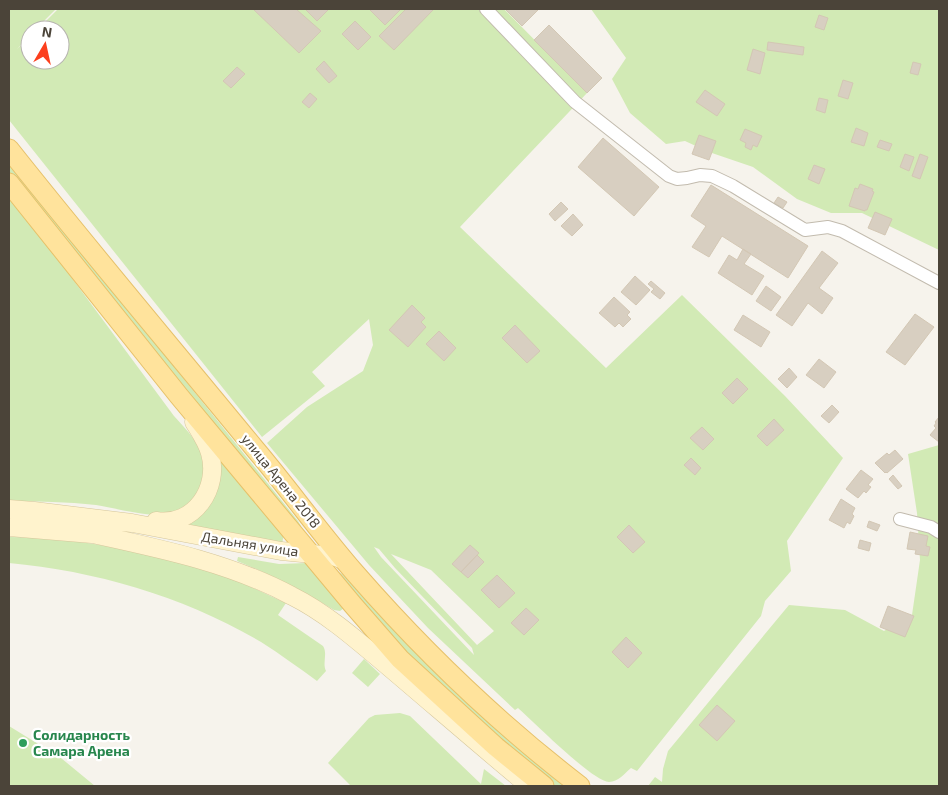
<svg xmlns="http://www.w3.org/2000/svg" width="948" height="795" viewBox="0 0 948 795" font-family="'Exo 2',sans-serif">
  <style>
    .green { fill: #d2eab5; fill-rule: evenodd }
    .building { fill: #d8cfc1; stroke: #d3c7b4 }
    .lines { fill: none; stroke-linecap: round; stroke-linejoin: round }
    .street-casing { stroke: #c2bbae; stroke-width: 14 }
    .secondary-casing { stroke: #d6c79b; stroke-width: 19 }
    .primary-casing { stroke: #e6c16a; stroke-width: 21 }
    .street { stroke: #fff; stroke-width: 12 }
    .secondary { stroke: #fff3cd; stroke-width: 18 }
    .primary { stroke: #ffe39c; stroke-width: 19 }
    .leisure-dot { fill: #2e9e5b; stroke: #fff; stroke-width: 2 }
    .labels { text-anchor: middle; stroke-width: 4.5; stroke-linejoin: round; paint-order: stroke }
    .street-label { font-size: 14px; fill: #4b4439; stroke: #fff }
    .leisure-label { font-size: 14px; font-weight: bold; fill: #27864d; stroke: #fff; text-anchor: start }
  </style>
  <rect width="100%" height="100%" fill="#f6f3ec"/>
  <path class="green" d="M9,9H56L35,30H30V35L17,49L30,37V60H60V30H37L58,9H504L587,93L460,227L606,368L682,295L785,396L843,458L787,541L791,571L765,601L761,616L637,771L631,768C625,773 618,782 609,782C592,781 534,722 518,708L515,710L428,628L369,565L267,443L307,407L363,371L373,345L369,319L312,372L325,386L262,437L9,120ZM374,547L379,549L395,568L472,648L474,655L381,557ZM391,554L431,570L494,631L477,645Z
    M591,9H939V250L862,213H831L797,199L753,167L709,152L685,141L666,144L630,113L612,79L626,58Z
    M9,161L298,521L301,526L298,529L289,523L9,173Z
    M9,193L174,416C183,426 194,437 200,449C211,476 197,508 168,514C149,518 116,508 96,505C67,502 38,501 9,501Z
    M939,445V786H648L655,777L662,782L663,769L668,751L789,605L845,610L884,631L912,615L920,560L917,513L908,454Z
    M218,458L284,534L282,544L189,530L187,522Z
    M9,537C79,537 164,554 230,578C249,585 267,595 286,603L278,615L323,646C328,654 322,663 326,671L317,681C299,668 280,654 261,642C185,597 96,571 9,563Z
    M238,557L279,564L307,563L344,608L340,611L334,610C302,591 272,575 237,561Z
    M338,572L342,574C412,650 485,723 567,786H555L493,737L418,667L336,573Z
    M364,659L380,674L368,687L352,673Z
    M400,713L410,716L481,784L484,769L506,786H351L328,763L369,718L375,715Z
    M9,726L61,758L95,786H9Z"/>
  <path class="building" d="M253,9H296L321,31L299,53Z
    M305,9H329L317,21Z
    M369,9H401L385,25Z
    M406,9H434L394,50L379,36Z
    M505,9H539L522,26Z
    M819,15L828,18L824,30L815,27Z
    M355,21L371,37L358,50L342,34Z
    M549,25L602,78L587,93L534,40Z
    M768,42L804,47L803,55L767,50Z
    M753,49L765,53L760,74L747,70Z
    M324,61L337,76L329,83L316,69Z
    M913,62L921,64L918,75L910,73Z
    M237,67L245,74L231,88L223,81Z
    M843,80L853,83L848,99L838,96Z
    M705,90L725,104L717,116L696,102Z
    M310,93L317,99L309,108L302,102Z
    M819,98L828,100L825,113L816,110Z
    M856,128L868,133L864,146L851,142Z
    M745,129L762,136L757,147L753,145L751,150L745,147L746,143L740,140Z
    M699,135L716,141L709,160L692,154Z
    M603,138L659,187L634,216L578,167Z
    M880,140L892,144L889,151L877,147Z
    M905,154L914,157L909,171L900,167Z
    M920,154L928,157L920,179L912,176Z
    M814,165L825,169L819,184L808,179Z
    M860,184L873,189L872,191L874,192L867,210H865V211L849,206L855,188L858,189Z
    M711,185L808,246L788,278L722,236L709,257L692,247L706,226L691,216Z
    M778,197L787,202L783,208L774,203Z
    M561,202L568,209L555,221L549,214Z
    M875,212L892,219L885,235L868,228Z
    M573,214L583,225L572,236L561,226Z
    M743,249L751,254L744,264L764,276L752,295L718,273L729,255L737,260Z
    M822,251L838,263L819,288L833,298L822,314L808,303L792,326L776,315Z
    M635,276L650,290L636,305L621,292Z
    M651,281L665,293L660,299L651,292L654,289L648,284Z
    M766,286L781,297L771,311L756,301Z
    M614,297L630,312L627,315L631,319L623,327L619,323L615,327L599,313Z
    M412,305L425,318L421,322L426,327L408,347L389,330Z
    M915,314L934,327L905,365L886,352Z
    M743,315L770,332L761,347L734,330Z
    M515,325L540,351L527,363L502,338Z
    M439,331L456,348L444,361L426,344Z
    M819,359L836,372L824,388L806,375Z
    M789,368L797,377L787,388L778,379Z
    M737,378L748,389L733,404L722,393Z
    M832,405L839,412L829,423L821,416Z
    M939,417V442L930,435L936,428L934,426L936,423L935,422Z
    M774,419L784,430L767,446L757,436Z
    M702,427L714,439L703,450L690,438Z
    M895,450L903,459L887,473L886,472L885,473L875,463L887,453L889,455Z
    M691,458L701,468L695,475L684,465Z
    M861,470L873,479L868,485L871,487L866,493L864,491L858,498L846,489Z
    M893,475L902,486L898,489L889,479Z
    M841,499L855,508L852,514L854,516L850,524L847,522L844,528L829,520Z
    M869,521L880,525L877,531L867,527Z
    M629,525L645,542L633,553L617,537Z
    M910,532L928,536L926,546L930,547L928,556L915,554L916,550L907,549Z
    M860,540L871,543L869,551L858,548Z
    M470,545L479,553L461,572L452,564Z
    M477,555L484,562L468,578L461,572Z
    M497,575L515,593L499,608L481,590Z
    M888,606L914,616L905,637L880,627Z
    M526,608L539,620L524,635L511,623Z
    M626,637L642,653L628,668L612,652Z
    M717,705L735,721L717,741L699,725Z"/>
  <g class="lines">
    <defs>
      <path id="street" d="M486,9L575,102L669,176L677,179L687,178L700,175L712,176L733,186L805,230L828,227L842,231L939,283
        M900,519L931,527L939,532"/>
      <path id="secondary" d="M9,509L34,511L132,523L281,551L333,556L344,560
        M156,521C194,527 220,488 210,453C207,442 200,432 194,422
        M9,527L104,535
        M93,534C162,549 230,563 292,596C328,614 359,642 390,668C436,707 482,747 529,786"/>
      <path id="primary" d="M9,149C89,250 173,349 255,449C289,489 320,533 355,573C423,651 498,723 580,786
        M9,183L179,396L353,605L400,659L496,747L544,786"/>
    </defs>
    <use href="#street" class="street-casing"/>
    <use href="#secondary" class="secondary-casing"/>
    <use href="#primary" class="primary-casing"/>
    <use href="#street" class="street"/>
    <use href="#secondary" class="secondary"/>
    <use href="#primary" class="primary"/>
  </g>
  <circle class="leisure-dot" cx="23" cy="743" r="5"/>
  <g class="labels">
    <g class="street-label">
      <text transform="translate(281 481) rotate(51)" y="5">улица Арена 2018</text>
      <text transform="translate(250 544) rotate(9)" y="5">Дальняя улица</text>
    </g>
    <g class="leisure-label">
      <text x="33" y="740">Солидарность<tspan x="33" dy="16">Самара Арена</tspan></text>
    </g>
  </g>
  <rect width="948" height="795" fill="none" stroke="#4b4439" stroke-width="20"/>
  <g transform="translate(45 45) rotate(9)"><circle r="24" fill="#ffffff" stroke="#b7b4b0"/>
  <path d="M0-4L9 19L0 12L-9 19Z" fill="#fc3f1d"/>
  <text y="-8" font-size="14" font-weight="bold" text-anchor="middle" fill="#4b4439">N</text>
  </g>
</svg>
